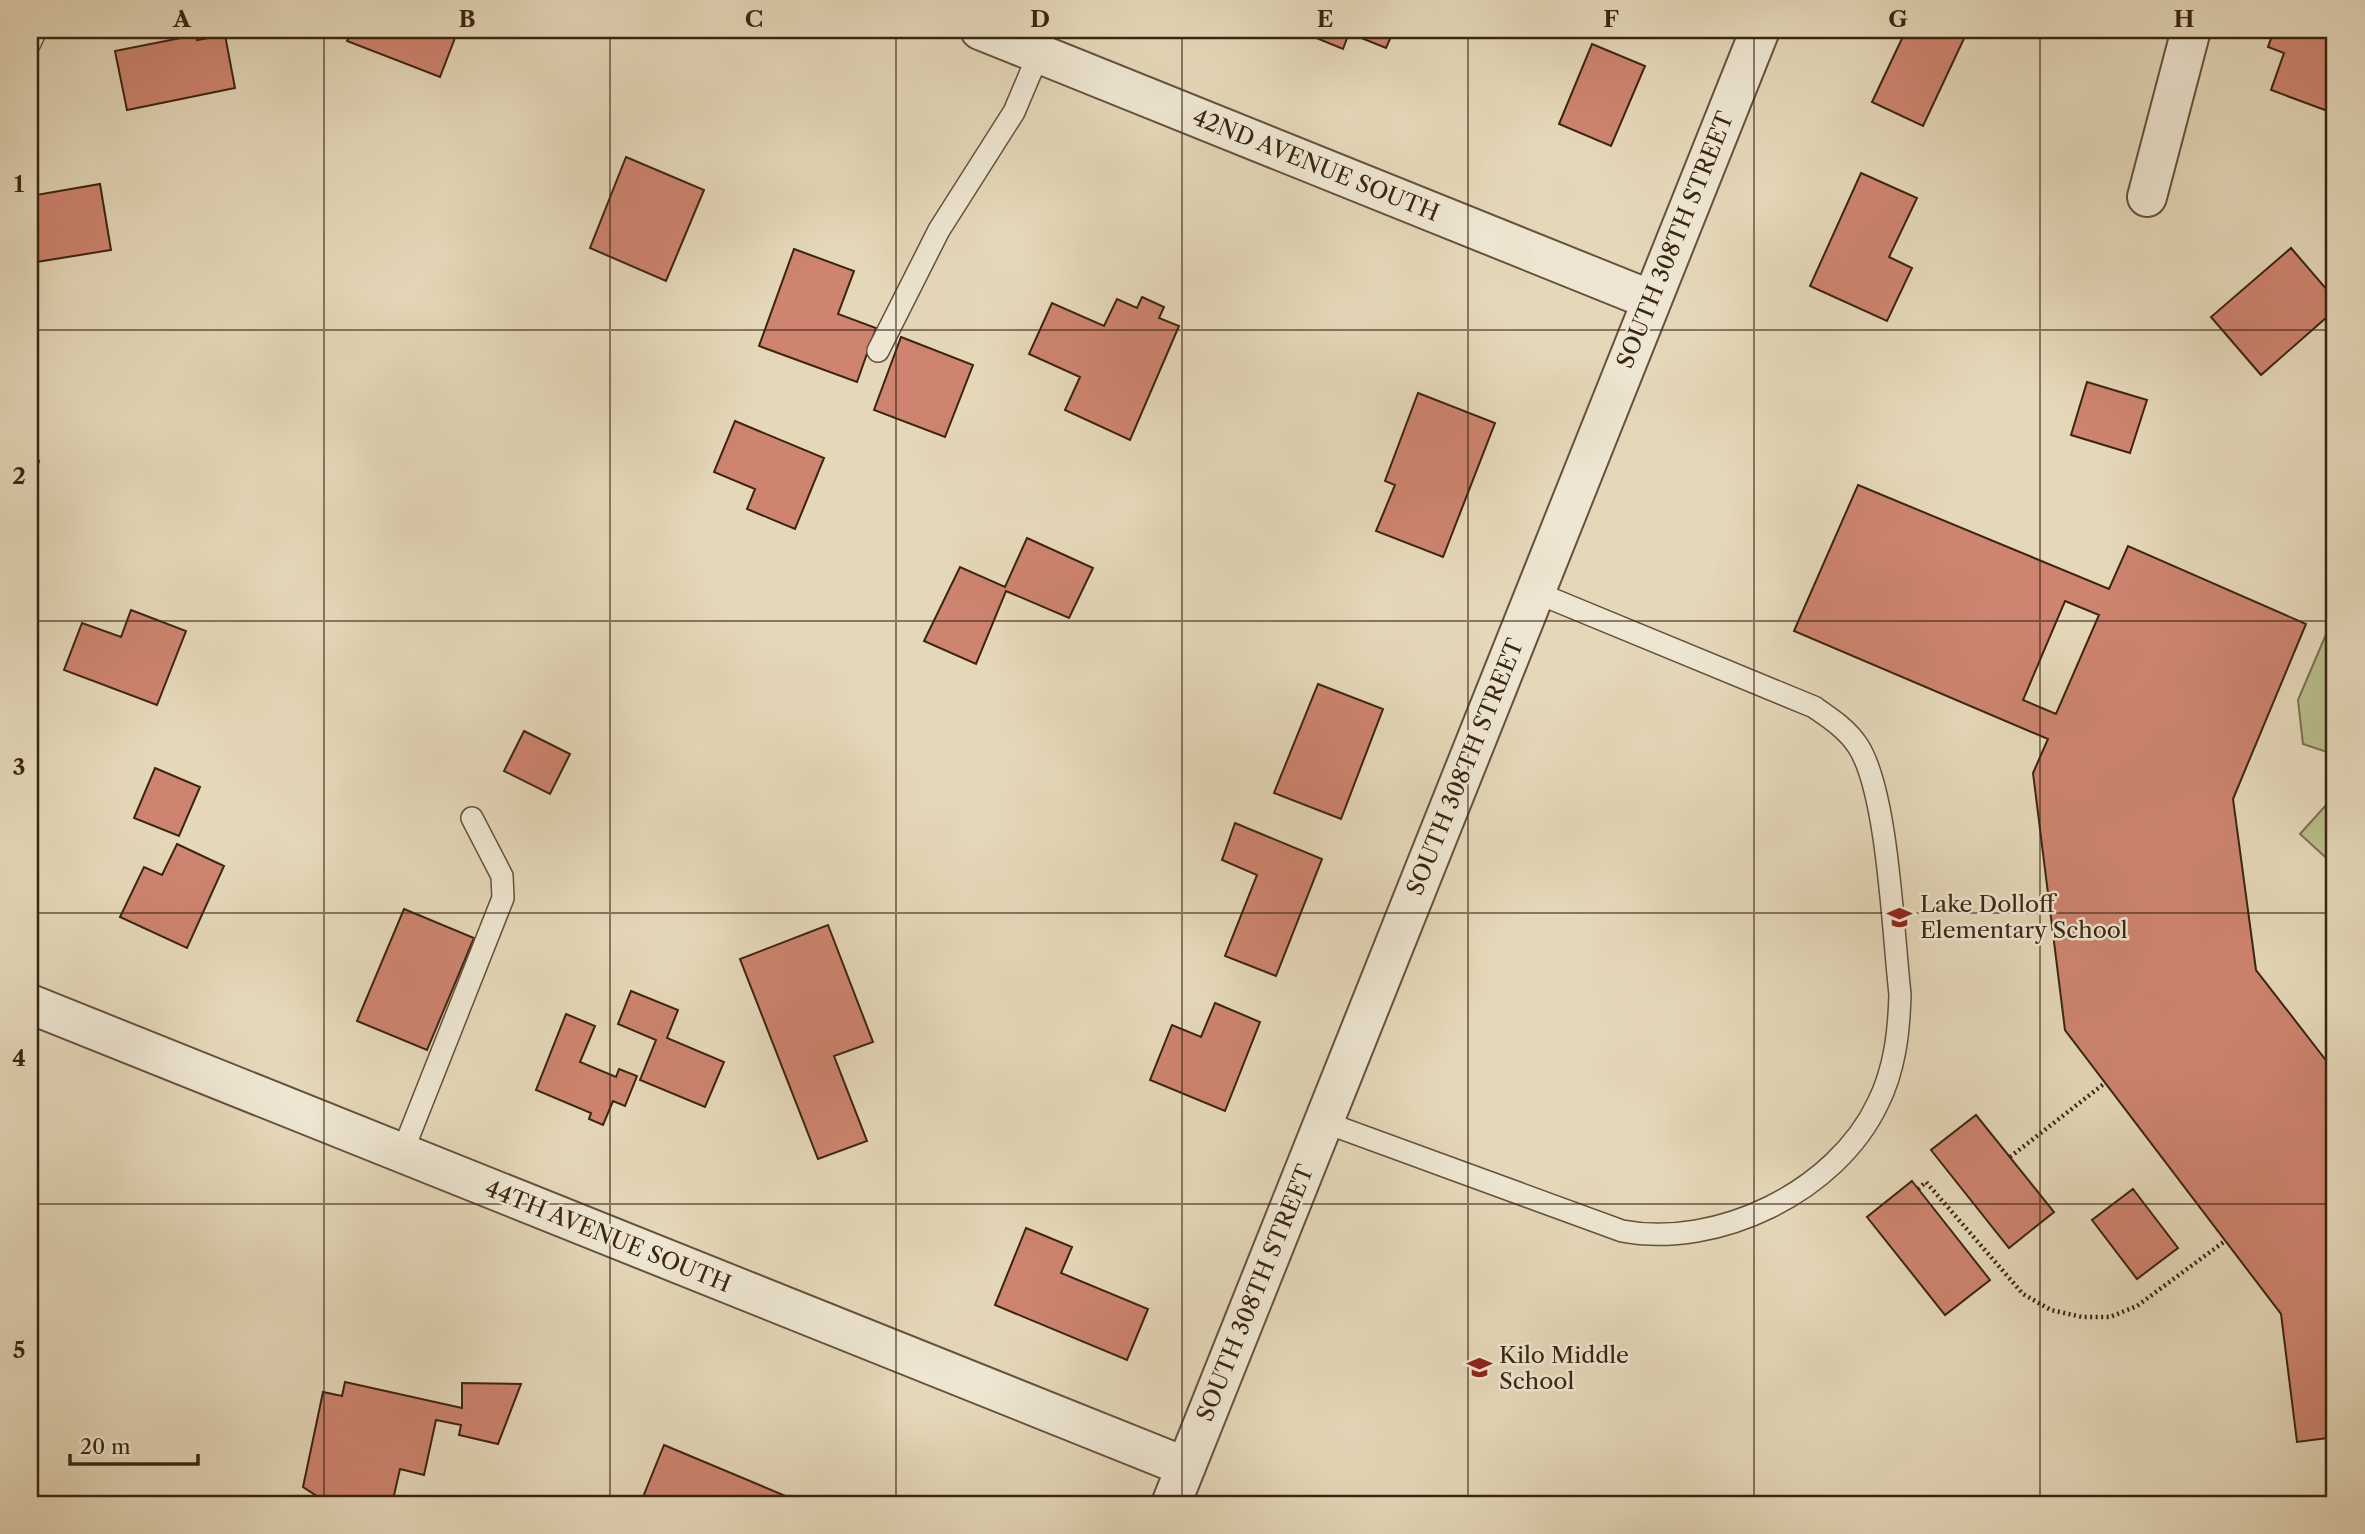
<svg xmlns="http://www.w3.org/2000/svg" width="2365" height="1534" viewBox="0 0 2365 1534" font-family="'Libre Caslon Text',serif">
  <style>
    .green { fill: #b9bd8c; stroke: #7a714f; stroke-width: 2 }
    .building { fill: #ce846f; stroke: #3a2512; stroke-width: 2; fill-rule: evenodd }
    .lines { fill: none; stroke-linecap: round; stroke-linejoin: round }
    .lane-casing { stroke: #65523c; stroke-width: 24 }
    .street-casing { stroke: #65523c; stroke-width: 42 }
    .path { stroke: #3a2512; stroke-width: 4.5; stroke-dasharray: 2 3.5; stroke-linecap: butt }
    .lane { stroke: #eee6d2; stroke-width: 21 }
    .street { stroke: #eee6d2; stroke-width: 38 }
    .grid { fill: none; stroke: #3a2512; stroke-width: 2; stroke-opacity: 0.55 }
    .labels { text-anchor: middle; stroke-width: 5; stroke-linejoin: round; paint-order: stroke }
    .street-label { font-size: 23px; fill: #3a2512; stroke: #eee6d2 }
    .poi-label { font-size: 23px; fill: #3a2512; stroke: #eee6d2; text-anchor: start }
    .neatline { fill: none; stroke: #3a2512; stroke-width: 2.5 }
    .grid-label { font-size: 23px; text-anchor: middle; font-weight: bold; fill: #3a2512 }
  </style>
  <rect width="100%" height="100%" fill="#e5d8b9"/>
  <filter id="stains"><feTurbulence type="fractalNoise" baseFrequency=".00286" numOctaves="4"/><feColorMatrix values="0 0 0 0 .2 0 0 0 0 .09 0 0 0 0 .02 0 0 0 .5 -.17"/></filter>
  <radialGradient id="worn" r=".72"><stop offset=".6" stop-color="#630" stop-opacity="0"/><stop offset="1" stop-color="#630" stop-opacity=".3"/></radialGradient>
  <path class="green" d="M2335,628V749L2327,752L2303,744L2298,700L2327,632Z
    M2335,795V866L2300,834Z"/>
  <path class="building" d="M352,30H458L440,77L347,41Z
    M1297,30H1394L1386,48L1349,33L1343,49Z
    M1906,30H1968L1923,126L1872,102Z
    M2274,30H2335V106L2333,113L2271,90L2284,53L2268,47Z
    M196,35L197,40L225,35L235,88L127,110L115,51Z
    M1592,44L1645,66L1611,146L1559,124Z
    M626,157L704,190L666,281L590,248Z
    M1861,173L1917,198L1889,257L1912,268L1887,321L1810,286Z
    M100,184L111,250L30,263V196Z
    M2291,248L2335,299V310L2261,375L2211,317Z
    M794,249L854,271L838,314L876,328L857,382L759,346Z
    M1142,297L1164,307L1159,318L1179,326L1130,440L1065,410L1080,377L1029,354L1052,303L1104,326L1117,299L1137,308Z
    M901,337L973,365L945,437L874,410Z
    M2087,382L2147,400L2130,453L2071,435Z
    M1418,393L1495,423L1443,557L1376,531L1395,485L1385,481Z
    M735,421L824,458L795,529L747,509L755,489L714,472Z
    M30,458L39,461L30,489Z
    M1858,485L2109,589L2128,546L2306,624L2233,799L2256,970L2335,1072V1437L2297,1442L2281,1314L2065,1030L2033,773L2048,739L1794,631ZM2065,601L2099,615L2056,714L2023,700Z
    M1027,538L1093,568L1069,618L1006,591L976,664L924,641L960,567L1005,587Z
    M131,610L186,631L157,705L64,670L82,623L121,637Z
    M1318,684L1383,709L1341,819L1274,793Z
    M524,731L570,754L550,794L504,771Z
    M155,768L200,787L179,836L134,818Z
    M1235,823L1322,859L1276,976L1225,956L1257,875L1222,860Z
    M177,844L224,866L187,948L120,917L144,867L162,875Z
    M404,909L474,938L427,1050L357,1021Z
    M828,925L873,1042L834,1056L867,1141L818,1159L740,959Z
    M631,991L678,1010L667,1038L724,1062L705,1107L640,1080L656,1040L618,1024Z
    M1215,1003L1260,1022L1225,1111L1150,1080L1172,1025L1201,1037Z
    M566,1014L595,1026L580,1062L616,1077L619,1069L637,1076L625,1106L613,1101L603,1125L589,1119L591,1113L536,1090Z
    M1976,1115L2054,1212L2009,1248L1931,1150Z
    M1912,1181L1990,1280L1945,1315L1867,1217Z
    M2133,1189L2178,1248L2137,1279L2092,1220Z
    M1026,1228L1072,1247L1061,1273L1148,1309L1127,1360L995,1305Z
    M345,1382L462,1408V1383L521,1384L498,1444L459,1435L461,1425L436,1420L424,1475L400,1469L392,1504L356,1496L355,1504H349L320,1498L303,1487L323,1392L342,1396Z
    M664,1445L788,1497L785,1504L641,1502Z"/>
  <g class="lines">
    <defs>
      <path id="lane" d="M30,43L36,30
        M878,351L939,230L1014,112L1039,53
        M1324,1122L1622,1231C1717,1249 1836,1192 1878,1103C1895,1069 1899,1031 1900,994C1893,934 1888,792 1858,746C1847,729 1830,718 1814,707L1535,592
        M402,1153L503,898L502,876L472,818"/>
      <path id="street" d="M980,30L1651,300
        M2147,197L2191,30
        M30,1004L1186,1467
        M1171,1504L1760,30"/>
    </defs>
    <use href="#lane" class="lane-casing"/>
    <use href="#street" class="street-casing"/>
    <path class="path" d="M2010,1157L2105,1083
      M1918,1189L1926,1182L2023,1294L2051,1310L2082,1317H2110L2137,1306L2225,1241"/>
    <use href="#lane" class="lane"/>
    <use href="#street" class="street"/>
  </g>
  <path class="grid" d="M324,30V1504M610,30V1504M896,30V1504M1182,30V1504M1468,30V1504M1754,30V1504M2040,30V1504M30,330H2335M30,621H2335M30,913H2335M30,1204H2335"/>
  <defs>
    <symbol id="school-bare" viewBox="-9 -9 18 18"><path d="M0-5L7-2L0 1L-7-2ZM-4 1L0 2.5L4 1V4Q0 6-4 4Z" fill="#8f2418" stroke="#eee6d2" stroke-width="2.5" paint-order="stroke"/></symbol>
  </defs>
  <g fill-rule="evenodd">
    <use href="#school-bare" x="1882" y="900" width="35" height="35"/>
    <use href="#school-bare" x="1462" y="1350" width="35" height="35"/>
  </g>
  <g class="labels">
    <g class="street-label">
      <text transform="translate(1316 165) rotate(22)" y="8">42ND AVENUE SOUTH</text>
      <text transform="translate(1675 240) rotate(-68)" y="8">SOUTH 308TH STREET</text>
      <text transform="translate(1465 767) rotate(-68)" y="8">SOUTH 308TH STREET</text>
      <text transform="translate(608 1236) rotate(22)" y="8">44TH AVENUE SOUTH</text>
      <text transform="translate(1255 1293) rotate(-68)" y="8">SOUTH 308TH STREET</text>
    </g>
    <g class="poi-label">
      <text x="1920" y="912">Lake Dolloff<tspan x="1920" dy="26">Elementary School</tspan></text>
      <text x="1499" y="1363">Kilo Middle<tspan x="1499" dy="26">School</tspan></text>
    </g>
  </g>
  <rect width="2365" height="1534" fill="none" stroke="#e5d8b9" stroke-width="77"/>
  <path d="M70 1454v10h128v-10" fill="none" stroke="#3a2512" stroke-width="3.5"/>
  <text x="80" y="1454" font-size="21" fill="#3a2512" stroke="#eee6d2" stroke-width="5" paint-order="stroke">20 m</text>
  <rect x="38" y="38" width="2288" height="1458" class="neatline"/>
  <g class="grid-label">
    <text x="182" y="27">A</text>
    <text x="467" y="27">B</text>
    <text x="754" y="27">C</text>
    <text x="1040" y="27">D</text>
    <text x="1325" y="27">E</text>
    <text x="1611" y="27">F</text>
    <text x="1898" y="27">G</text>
    <text x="2184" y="27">H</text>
    <text x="19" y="192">1</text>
    <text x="19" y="484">2</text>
    <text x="19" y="775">3</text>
    <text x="19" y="1066">4</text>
    <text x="19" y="1358">5</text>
  </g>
  <rect width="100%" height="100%" filter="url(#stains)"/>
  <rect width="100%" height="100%" fill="url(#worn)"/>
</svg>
